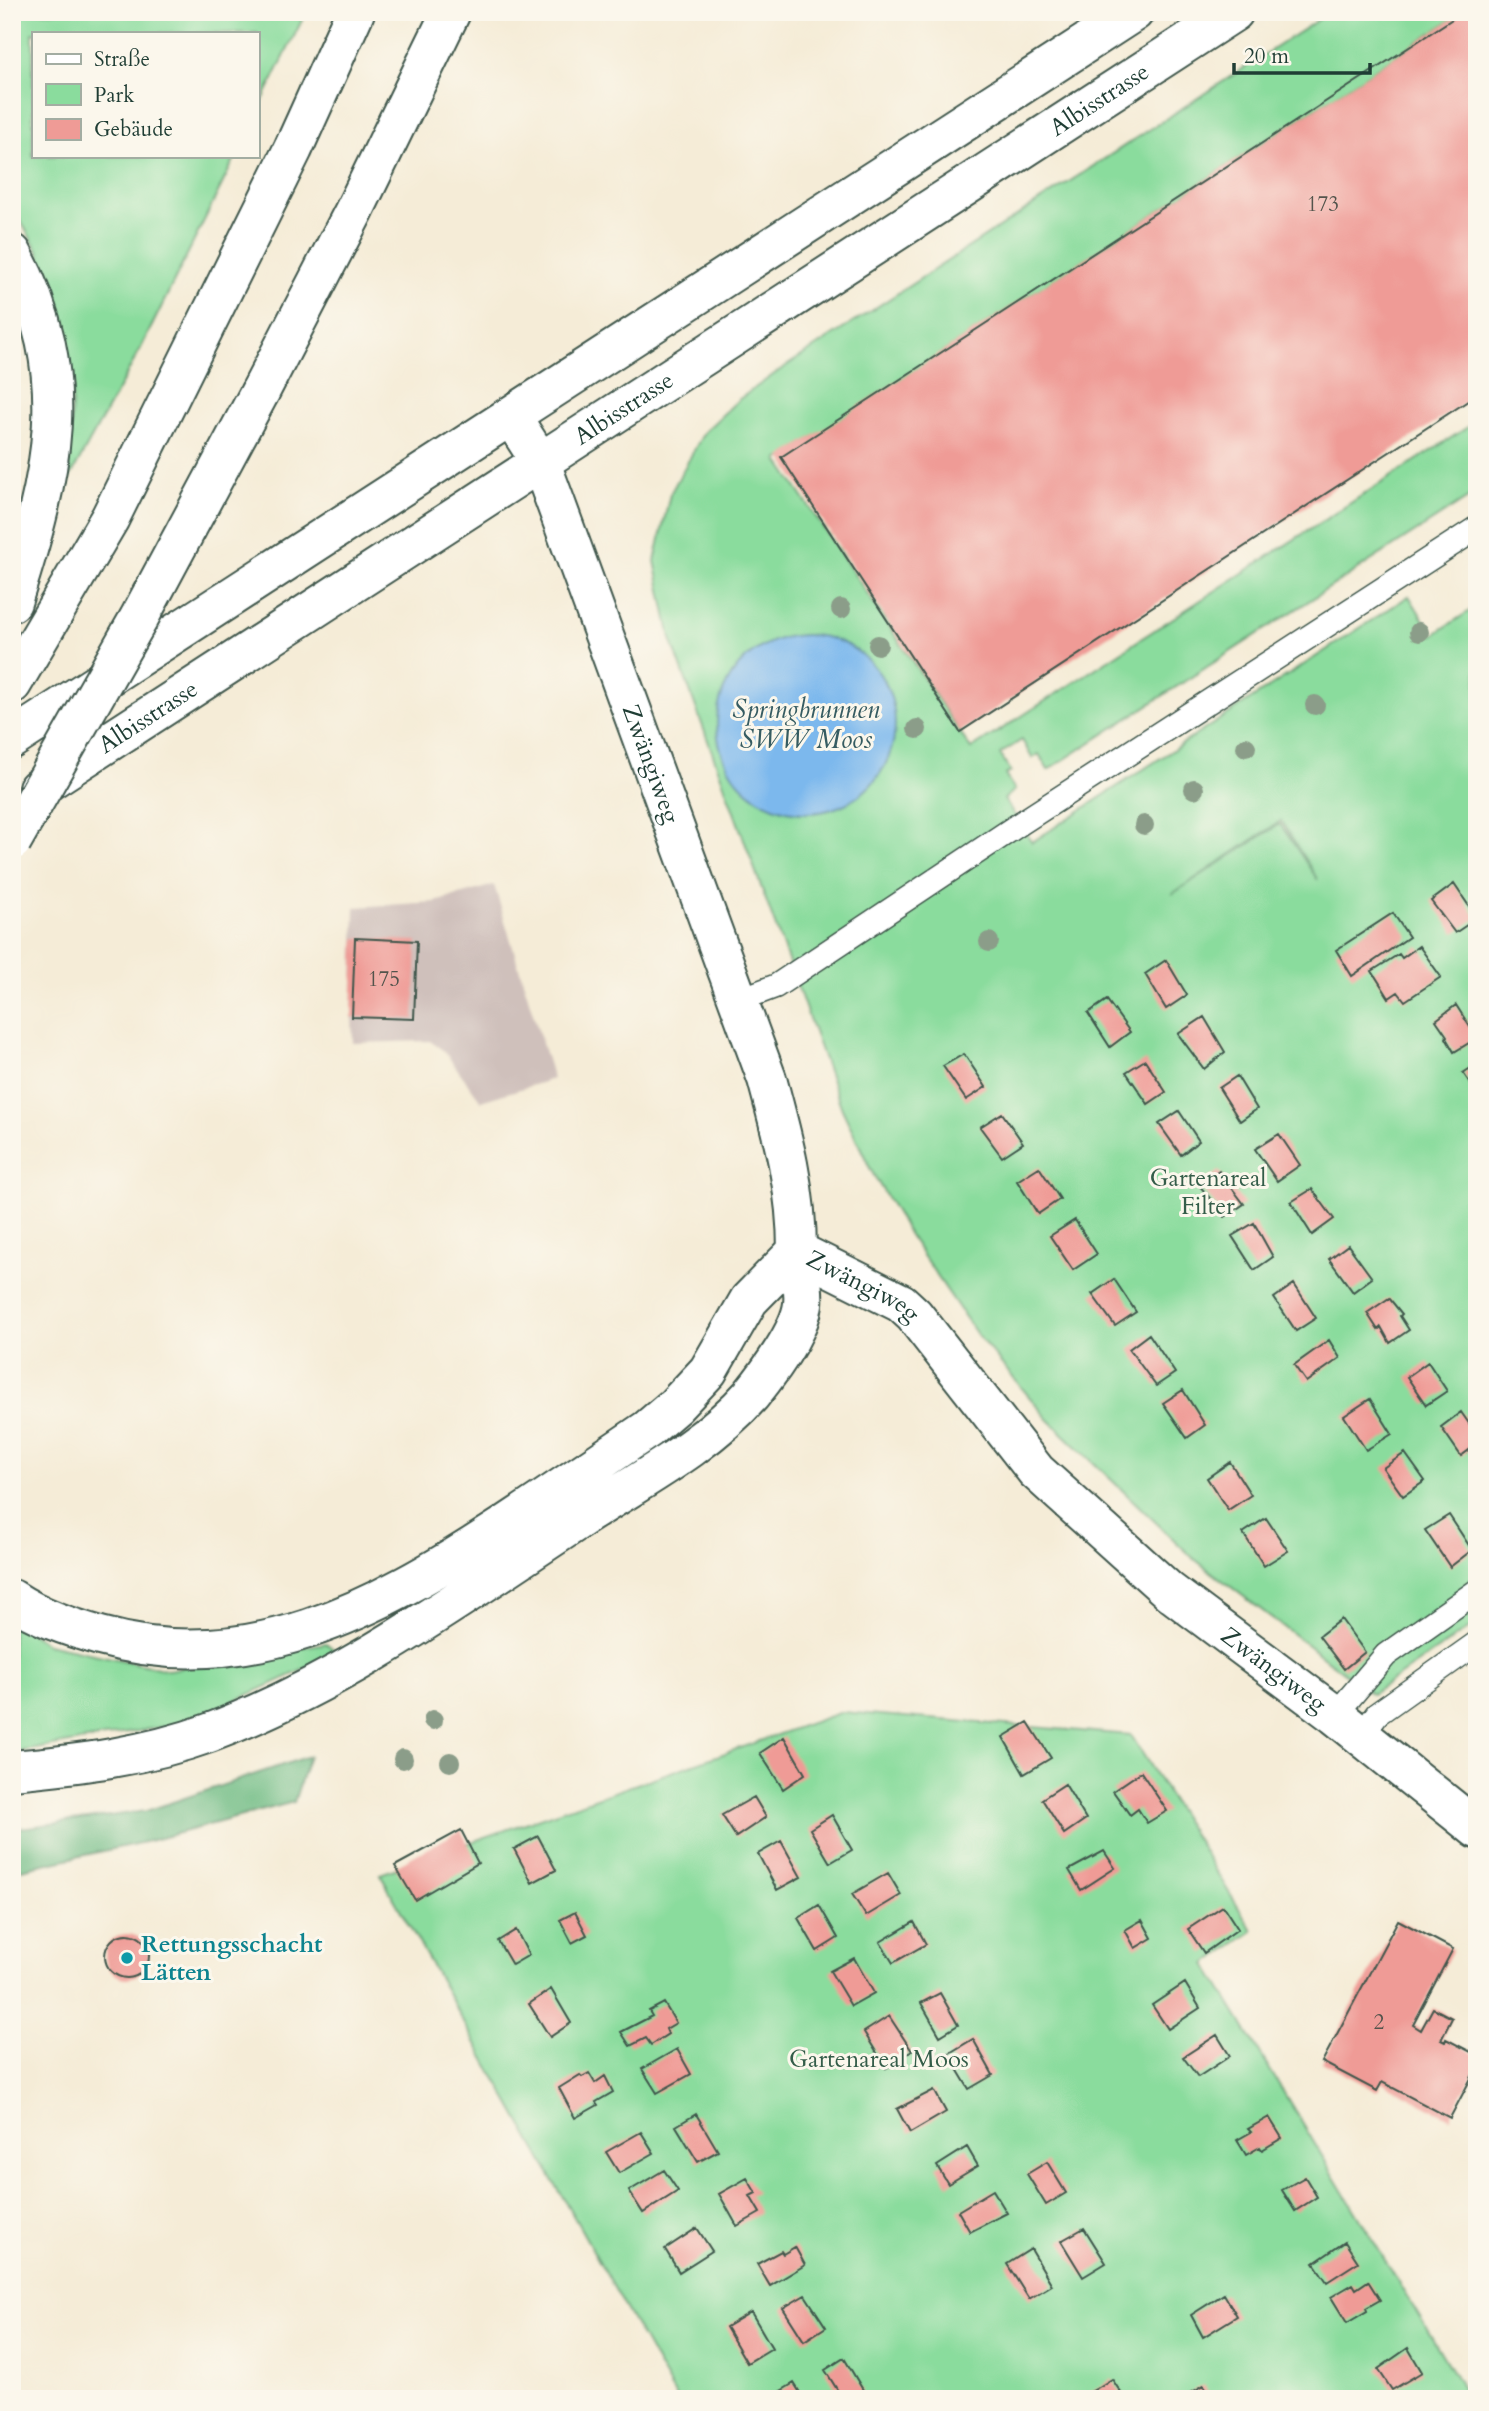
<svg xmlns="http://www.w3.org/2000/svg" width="1489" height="2411" viewBox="0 0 1489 2411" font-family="Cardo,serif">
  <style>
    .industrial { fill: #cfc0bb }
    .green { fill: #8adc9d; stroke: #548c68; stroke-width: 2; fill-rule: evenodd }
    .forest { fill: #6fbc84; stroke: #477c5c; stroke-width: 2 }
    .water { fill: #7bb8ed; stroke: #4d7a90; stroke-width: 2 }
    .building { fill: #ef9b96 }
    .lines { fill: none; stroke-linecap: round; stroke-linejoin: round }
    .service-casing { stroke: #3f574c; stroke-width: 26 }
    .minor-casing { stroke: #3f574c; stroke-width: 42 }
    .secondary-casing { stroke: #3f574c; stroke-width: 42 }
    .motorway-casing { stroke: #3f574c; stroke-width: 42 }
    .service { stroke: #fff; stroke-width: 23 }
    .minor { stroke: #fff; stroke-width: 38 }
    .secondary { stroke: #fff; stroke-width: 38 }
    .motorway { stroke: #fff; stroke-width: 38 }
    .motorway-bridge-casing { stroke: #3f574c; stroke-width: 42; stroke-linecap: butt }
    .motorway-bridge { stroke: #fff; stroke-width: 38 }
    .tree { fill: #8b9d89 }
    .culture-dot { fill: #0f9aa8; stroke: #fbf7ec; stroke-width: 2.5 }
    .labels { text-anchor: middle; stroke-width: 6; stroke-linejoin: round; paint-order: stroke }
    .number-label { font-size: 21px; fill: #53544c }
    .street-label { font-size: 24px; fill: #1f3d34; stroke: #fbf7ec }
    .park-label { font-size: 24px; fill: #345d49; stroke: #fbf7ec }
    .culture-label { font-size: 24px; font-weight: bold; fill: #0d838f; stroke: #fbf7ec; text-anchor: start }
    .water-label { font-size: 26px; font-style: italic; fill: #365c62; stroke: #fbf7ec }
  </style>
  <rect width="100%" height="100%" fill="#fbf7ec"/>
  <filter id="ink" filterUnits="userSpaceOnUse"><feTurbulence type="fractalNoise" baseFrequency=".0143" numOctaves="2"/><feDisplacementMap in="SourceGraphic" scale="14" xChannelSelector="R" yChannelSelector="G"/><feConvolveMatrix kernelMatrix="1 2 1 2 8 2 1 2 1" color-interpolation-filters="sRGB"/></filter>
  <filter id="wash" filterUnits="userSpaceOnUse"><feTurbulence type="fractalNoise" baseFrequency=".00686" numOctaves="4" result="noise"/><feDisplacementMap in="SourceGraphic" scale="28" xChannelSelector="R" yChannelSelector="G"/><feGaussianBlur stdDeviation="1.57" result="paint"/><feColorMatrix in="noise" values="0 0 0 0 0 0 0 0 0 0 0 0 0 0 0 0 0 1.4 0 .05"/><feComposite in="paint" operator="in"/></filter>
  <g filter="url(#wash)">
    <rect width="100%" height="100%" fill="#f5ecd7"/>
    <path class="industrial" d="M494,885L553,1079L481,1101L444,1051L430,1041L353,1043L352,1017L355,907L435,902Z"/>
    <path class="green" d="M12,12H306L257,112V33H33V156H236L141,348L68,481L73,381L39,253L12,205Z
      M1330,12H1463L778,460L971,749L1477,421V492L1048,770L1039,754L1032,758L1022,740L1000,754L1011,772L1005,775L1015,790L1004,799L1032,842L1409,596L1433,635L1477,606V1623L1372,1694L1193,1558L1048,1419L978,1336L909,1235L872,1172L842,1109L671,639L655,561L670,494L704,432L738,400L780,370ZM1281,821L1318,880L1280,824L1172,894Z
      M12,1619L47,1644L168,1670L326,1643L336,1651L305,1669L185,1723L12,1753Z
      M842,1712L1131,1735L1253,1931L1206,1964L1469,2399H677L380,1874Z"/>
    <path class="forest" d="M309,1756L294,1802L149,1841L12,1871V1829L146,1811Z"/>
    <path class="water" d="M717 724a89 89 0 1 1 178 0a89 89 0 1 1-178 0Z"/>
    <g id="blocks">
      <path class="building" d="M1463,12H1477V395L960,732L781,457Z
        M1454,884L1477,918L1455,933L1431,901Z
        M1393,913L1409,937L1352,976L1336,950Z
        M355,938L417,941L414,1019L352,1017Z
        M1419,946L1441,977L1405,1001L1398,992L1389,998L1372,971L1399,954L1402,958Z
        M1166,960L1187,995L1166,1009L1145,974Z
        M1107,1000L1130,1032L1110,1047L1088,1013Z
        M1456,1005L1477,1038L1454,1052L1446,1038L1447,1036L1436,1020Z
        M1204,1017L1225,1052L1204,1069L1178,1034Z
        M964,1054L986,1087L966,1100L943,1066Z
        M1145,1060L1166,1092L1148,1104L1126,1072Z
        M1477,1064V1093L1463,1073Z
        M1237,1076L1257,1109L1240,1121L1219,1088Z
        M1179,1111L1199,1141L1181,1155L1159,1124Z
        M1002,1113L1023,1143L1002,1157L980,1127Z
        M1279,1134L1300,1165L1277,1181L1255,1149Z
        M1039,1167L1060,1199L1038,1214L1017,1181Z
        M1219,1171L1244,1204L1225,1217L1199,1185Z
        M1312,1189L1334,1219L1312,1235L1291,1202Z
        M1075,1220L1097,1254L1073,1270L1050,1236Z
        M1254,1223L1273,1257L1254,1270L1232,1236Z
        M1348,1245L1372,1278L1353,1292L1329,1259Z
        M1114,1279L1136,1312L1115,1326L1092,1294Z
        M1294,1284L1316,1318L1296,1331L1274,1298Z
        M1389,1298L1402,1314L1400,1316L1409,1330L1390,1343L1381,1327L1378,1330L1367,1313Z
        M1149,1334L1175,1373L1156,1386L1129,1349Z
        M1329,1340L1340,1358L1306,1382L1294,1365Z
        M1428,1362L1447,1391L1426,1405L1407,1377Z
        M1183,1390L1205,1425L1187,1438L1163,1403Z
        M1370,1399L1392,1434L1366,1450L1344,1416Z
        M1461,1412L1477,1435V1444L1461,1456L1441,1427Z
        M1405,1453L1425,1481L1403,1496L1383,1468Z
        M1230,1462L1251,1495L1228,1510L1207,1478Z
        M1449,1515L1472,1550L1450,1567L1425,1530Z
        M1266,1518L1288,1551L1264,1566L1243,1533Z
        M1341,1619L1365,1652L1344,1669L1319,1636Z
        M1028,1722L1051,1758L1024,1774L1003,1737Z
        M784,1737L805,1774L783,1789L760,1753Z
        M1141,1772L1167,1811L1147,1823L1138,1809L1130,1815L1113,1791Z
        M1065,1784L1086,1819L1064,1834L1042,1799Z
        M754,1797L766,1817L736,1837L722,1815Z
        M832,1815L852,1850L830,1863L810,1829Z
        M461,1830L478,1863L415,1900L395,1866Z
        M538,1836L556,1870L532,1883L514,1849Z
        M781,1841L801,1877L777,1890L758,1854Z
        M1104,1851L1115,1868L1081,1890L1069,1870Z
        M888,1873L901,1895L866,1916L852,1894Z
        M819,1905L838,1938L817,1951L798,1918Z
        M1223,1906L1238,1929L1204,1953L1188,1929Z
        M575,1912L587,1935L572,1943L560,1920Z
        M1142,1920L1152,1938L1135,1948L1125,1930Z
        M1398,1920L1453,1949L1413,2025L1421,2030L1433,2008L1452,2018L1441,2040L1445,2042L1446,2039L1477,2055V2067L1450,2118L1382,2082L1377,2091L1322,2062Z
        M914,1922L926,1944L893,1963L880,1942Z
        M516,1930L529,1955L512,1965L498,1941Z
        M105 1956a22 22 0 1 1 44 0a22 22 0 1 1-44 0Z
        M854,1958L874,1993L851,2006L830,1971Z
        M1185,1983L1200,2008L1168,2029L1152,2005Z
        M551,1989L571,2023L550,2037L529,2004Z
        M940,1993L958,2025L940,2036L921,2003Z
        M664,2003L676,2023L666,2029L668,2034L651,2045L646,2038L630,2046L621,2032L652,2016L649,2011Z
        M889,2016L912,2051L886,2068L864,2032Z
        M1217,2035L1230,2056L1198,2077L1183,2057Z
        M973,2039L993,2075L969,2089L948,2054Z
        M677,2049L691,2074L657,2093L642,2069Z
        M589,2073L595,2083L605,2076L613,2092L596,2102L598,2105L575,2118L559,2088L580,2075L582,2077Z
        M934,2090L946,2112L910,2133L897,2109Z
        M696,2114L718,2151L698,2162L676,2126Z
        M1269,2117L1282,2138L1262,2150L1260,2147L1246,2155L1237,2140L1251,2132L1248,2129Z
        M641,2132L654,2153L619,2173L606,2152Z
        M967,2147L978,2166L948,2184L937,2166Z
        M1047,2162L1066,2193L1046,2205L1027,2174Z
        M664,2170L678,2191L643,2213L629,2191Z
        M1305,2177L1317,2197L1295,2211L1282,2190Z
        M747,2178L756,2193L750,2196L760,2213L737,2226L719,2194Z
        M993,2190L1007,2213L970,2232L958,2211Z
        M697,2228L712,2251L679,2272L665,2249Z
        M1084,2228L1106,2263L1083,2277L1061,2241Z
        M1345,2242L1358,2262L1327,2282L1314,2263Z
        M795,2247L805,2265L770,2286L757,2264L781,2251L783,2254Z
        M1031,2249L1052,2285L1029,2299L1007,2264Z
        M1368,2281L1380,2300L1366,2308L1367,2311L1347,2323L1331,2297L1353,2284L1356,2289Z
        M1224,2294L1237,2316L1203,2337L1191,2315Z
        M805,2295L826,2327L804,2341L783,2308Z
        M751,2312L772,2348L747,2363L726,2327Z
        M1408,2348L1422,2372L1392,2390L1378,2369Z
        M844,2358L863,2390L849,2399H843L825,2370Z
        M1112,2379L1125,2399H1081L1089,2393Z
        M794,2383L804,2399H768L774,2395Z
        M1204,2385L1212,2399H1181Z"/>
    </g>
  </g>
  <g filter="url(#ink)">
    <use href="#blocks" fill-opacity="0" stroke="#3f574c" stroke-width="2"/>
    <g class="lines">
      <defs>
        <path id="service" d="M739,1000L776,986L1018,825L1477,528
          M1335,1715L1386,1655L1477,1591
          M1361,1736L1377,1714L1477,1643"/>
        <g id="minor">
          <path id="s1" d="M797,1251L901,1303L914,1315L1036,1471L1169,1591L1335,1715L1477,1829"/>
        </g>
        <g id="secondary">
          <path id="s2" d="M511,416L541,463L767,1079C783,1138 797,1189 797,1251"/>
          <path d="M12,739L1134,12"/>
          <path id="s3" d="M38,788L1234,12"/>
        </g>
        <path id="motorway" d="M12,253C78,376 52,477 12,602
          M260,392L354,211L451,12
          M12,684L110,518L293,149L355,12
          M12,1599C39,1617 69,1627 100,1636C249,1678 376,1609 498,1530C548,1497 598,1463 648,1429L675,1406L708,1371L749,1300L797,1251
          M12,1770C80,1764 145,1756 209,1733C343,1683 461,1597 580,1519C638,1481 705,1447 751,1395C768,1374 800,1331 803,1304C805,1287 799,1268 797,1251"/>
      </defs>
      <use href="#service" class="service-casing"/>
      <use href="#minor" class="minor-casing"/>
      <use href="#secondary" class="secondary-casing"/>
      <use href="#motorway" class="motorway-casing"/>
      <use href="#service" class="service"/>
      <use href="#minor" class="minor"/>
      <use href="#secondary" class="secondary"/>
      <use href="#motorway" class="motorway"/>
      <defs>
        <path id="motorway-bridge" d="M12,841L139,618L260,392"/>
      </defs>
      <use href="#motorway-bridge" class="motorway-bridge-casing"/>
      <use href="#motorway-bridge" class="motorway-bridge"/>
    </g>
    <g class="tree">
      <circle cx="841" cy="609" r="10"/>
      <circle cx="1419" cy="632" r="10"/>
      <circle cx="878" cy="645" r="10"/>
      <circle cx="1315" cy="705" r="10"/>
      <circle cx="917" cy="729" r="10"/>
      <circle cx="1246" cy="747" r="10"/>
      <circle cx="1194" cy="789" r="10"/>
      <circle cx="1144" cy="825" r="10"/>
      <circle cx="989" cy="942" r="10"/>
      <circle cx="433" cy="1720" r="10"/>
      <circle cx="403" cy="1759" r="10"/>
      <circle cx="450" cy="1762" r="10"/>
    </g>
  </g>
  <circle class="culture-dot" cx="127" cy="1958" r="7"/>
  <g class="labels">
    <g class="number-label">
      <text x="1323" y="211">173</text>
      <text x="384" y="986">175</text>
      <text x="1379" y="2029">2</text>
    </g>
    <g class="street-label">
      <text dy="8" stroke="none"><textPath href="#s3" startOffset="1265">Albisstrasse</textPath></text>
      <text dy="8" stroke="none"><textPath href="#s3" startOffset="698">Albisstrasse</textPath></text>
      <text dy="8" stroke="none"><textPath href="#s3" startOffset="131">Albisstrasse</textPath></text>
      <text dy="8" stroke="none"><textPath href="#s2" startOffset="376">Zwängiweg</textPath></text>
      <text dy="8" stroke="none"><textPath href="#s1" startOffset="75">Zwängiweg</textPath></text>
      <text dy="8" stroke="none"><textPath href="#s1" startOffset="642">Zwängiweg</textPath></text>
    </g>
    <g class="park-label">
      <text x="1208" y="1186">Gartenareal<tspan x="1208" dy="28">Filter</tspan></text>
      <text x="879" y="2067">Gartenareal Moos</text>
    </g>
    <g class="culture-label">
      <text x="141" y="1952">Rettungsschacht<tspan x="141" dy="28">Lätten</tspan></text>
    </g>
    <g class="water-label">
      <text x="806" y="718">Springbrunnen<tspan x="806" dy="30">SWW Moos</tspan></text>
    </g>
  </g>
  <rect width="1489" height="2411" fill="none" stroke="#fbf7ec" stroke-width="42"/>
  <rect x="32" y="32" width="228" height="126" fill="#fbf7ec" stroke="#a3ada2" stroke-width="2"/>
  <rect x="46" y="54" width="35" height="10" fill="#ffffff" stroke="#a3ada2" stroke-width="2"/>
  <text x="94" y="66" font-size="21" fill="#1f3d34">Straße</text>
  <rect x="46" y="84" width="35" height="21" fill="#8adc9d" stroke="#a3ada2" stroke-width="2"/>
  <text x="94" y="102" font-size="21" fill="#1f3d34">Park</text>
  <rect x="46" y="119" width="35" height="21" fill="#ef9b96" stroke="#a3ada2" stroke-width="2"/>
  <text x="94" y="136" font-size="21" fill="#1f3d34">Gebäude</text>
  <path d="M1234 63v10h136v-10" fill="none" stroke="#1f3d34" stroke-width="3.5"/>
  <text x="1244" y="63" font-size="21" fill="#1f3d34" stroke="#fbf7ec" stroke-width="5" paint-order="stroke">20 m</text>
</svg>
